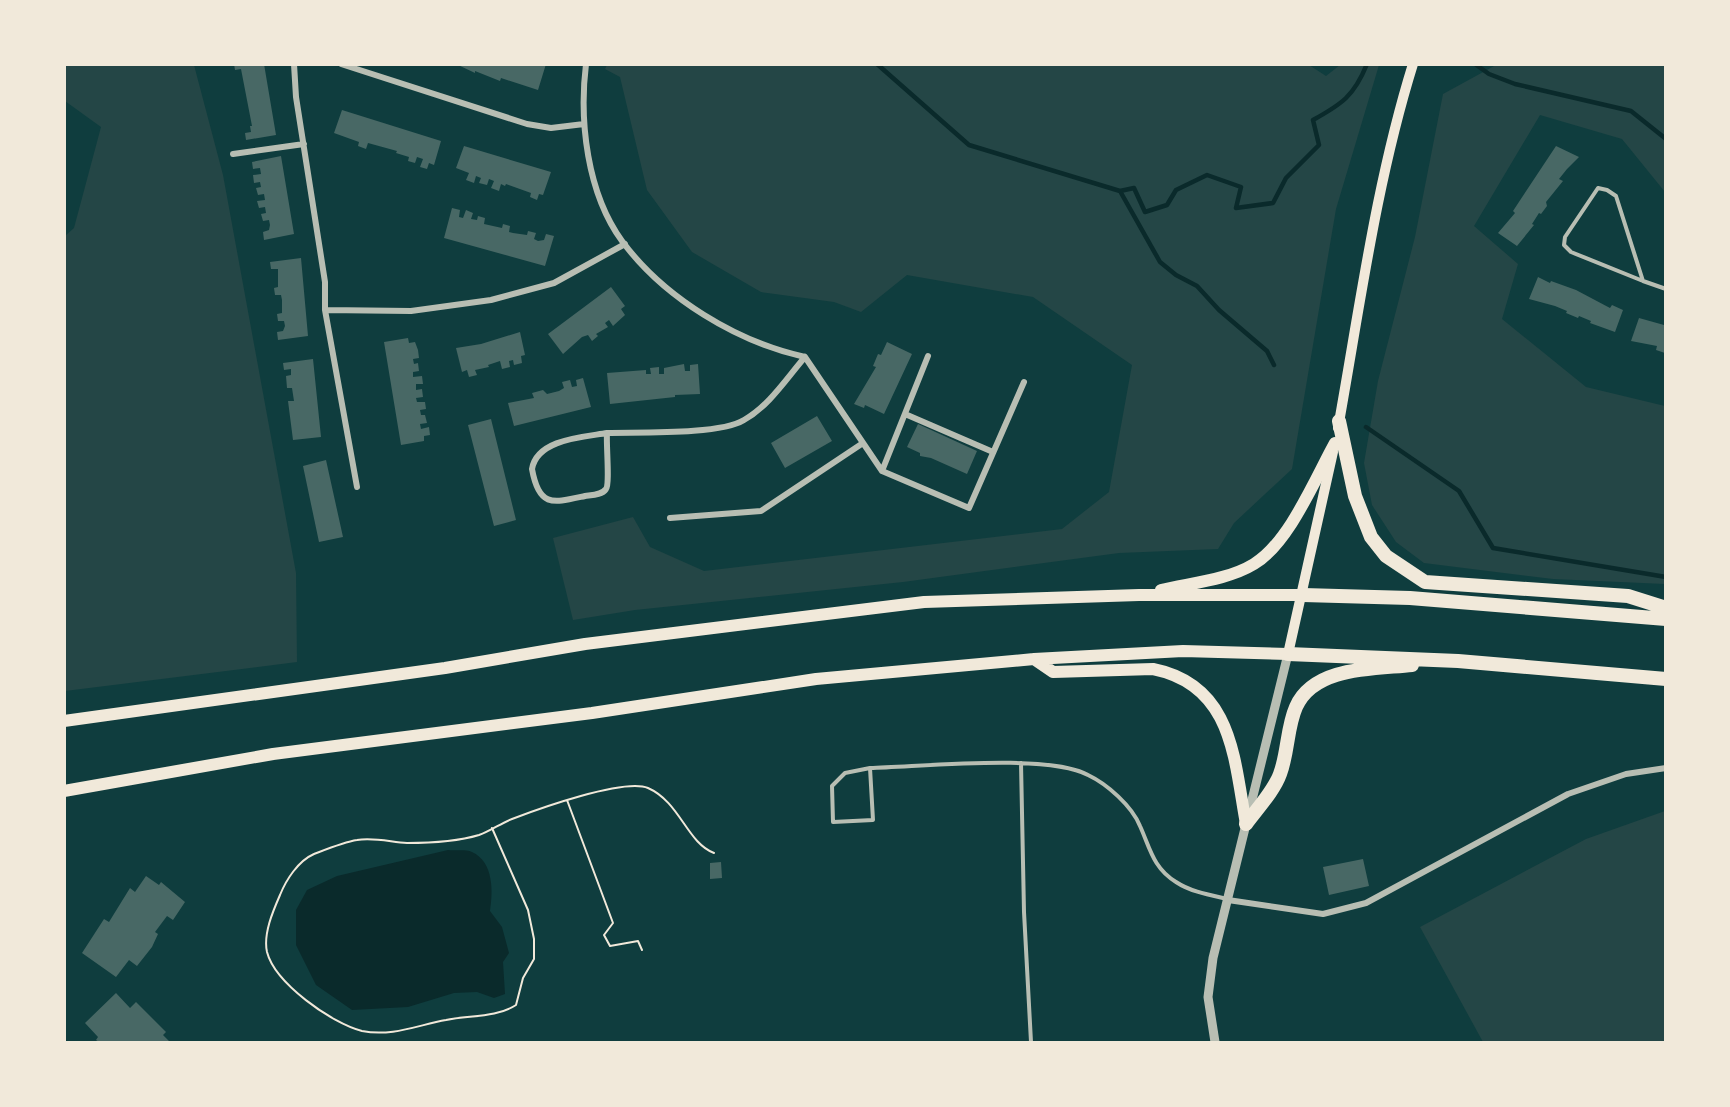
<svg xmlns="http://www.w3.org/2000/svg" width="1730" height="1107" viewBox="0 0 1730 1107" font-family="Signika,sans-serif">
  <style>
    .green { fill: #244646 }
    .water { fill: #0a2a2b }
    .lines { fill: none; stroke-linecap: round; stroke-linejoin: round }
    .stream { stroke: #0a2a2b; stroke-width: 4.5 }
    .building { fill: #486865 }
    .path { stroke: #f1e9da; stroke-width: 2 }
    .service { stroke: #b8beb3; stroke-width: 4 }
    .minor { stroke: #b8beb3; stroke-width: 6 }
    .tertiary { stroke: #b8beb3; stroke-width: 9 }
    .secondary { stroke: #f1e9da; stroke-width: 10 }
    .trunk { stroke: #f1e9da; stroke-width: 12 }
    .motorway { stroke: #f1e9da; stroke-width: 14 }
  </style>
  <rect width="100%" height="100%" fill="#0f3d3e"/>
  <path class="green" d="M65,64L194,65L223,175L296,573L297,662L65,691V236L74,228L101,127L65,101Z
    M1309,65L1326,76L1340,65H1379L1336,209L1292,469L1234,523L1218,549L1119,553L903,582L635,610L573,620L553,538L633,517L650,547L704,571L1062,529L1109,492L1132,365L1033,297L907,275L861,312L834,302L761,292L692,252L647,190L620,77L605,69L607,65Z
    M1496,65H1665V192L1622,139L1540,115L1474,226L1518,264L1502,319L1586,387L1665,406V584L1553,579L1424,563L1396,542L1372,505L1364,463L1378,381L1415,237L1443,94Z
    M1665,811V1042H1483L1420,927L1586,839Z"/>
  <path class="water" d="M448,850C455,851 466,849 472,852C494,862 493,892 490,911L502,927L509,953L503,962L505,994L494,998L477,992L454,993L408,1007L352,1010L316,985L296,945V910L307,890L337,876Z"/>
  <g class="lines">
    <path class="stream" d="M877,64L969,145L1120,191L1160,262L1176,275L1197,286L1219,310L1267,351L1274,365
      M1475,64L1489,74L1515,84L1631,111L1666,139
      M1120,191L1134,188L1145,212L1167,205L1176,190L1207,175L1241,187L1236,208L1273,203L1286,178L1319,145L1313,120C1342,104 1354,96 1367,64
      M1366,427L1459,491L1493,548L1666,577"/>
  </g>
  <path class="building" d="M234,64H264L276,135L246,140L245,133L251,132L250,126H252L241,69L235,70Z
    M456,64L537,65L546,64L538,90L501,78L500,81L475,71V73Z
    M342,110L441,141L434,165L429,163L427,169L420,167L423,159L417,157L415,163L408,161L409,157L396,153L397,151L368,143L366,149L358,146L359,142L334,133Z
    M464,146L551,172L543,195L539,194L537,200L530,197L531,193L506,184L505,186L501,184L499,191L491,188L494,181L489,179L487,185L479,183L481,178L476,176L474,183L466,180L469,173L456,168Z
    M1556,146L1579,157L1567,169L1559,179L1563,181L1546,202L1547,206L1541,214L1539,213L1532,224L1534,225L1517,246L1498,233L1515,213L1513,211Z
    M281,156L294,234L264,240L263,232L269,230L270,225L269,220L263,221L261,214L266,213L265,207L259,208L257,201L265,200L264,194L258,195L256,188L261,187L260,182L254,183L253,175L261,174L260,168L253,169L252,162Z
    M452,208L460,210L459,217L463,218L466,210L473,213L471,219L477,220L478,216L485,218L484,224L502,228L503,224L510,226L509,232L513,233L527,235L528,231L536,233L534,239L538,241L544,240L546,234L554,236L545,266L444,238Z
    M301,258L308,336L278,340L277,332L283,331L285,326L284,321H278L277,314L282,313V300L281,295H275L274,288L278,287V269H271L270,262Z
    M1538,277L1550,283L1551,281L1576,290L1610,308L1612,305L1623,310L1615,332L1590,323L1591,321L1579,316L1578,318L1566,313L1567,311L1555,306L1529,299Z
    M611,287L625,306L621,309L625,315L613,326L609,320L605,323L608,327L596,334L598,336L592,341L588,335L582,337L563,354L548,334Z
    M1639,318L1664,325L1665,353L1656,350L1657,346L1631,341Z
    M520,332L525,355L521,356L522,363L514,365L513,360L509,361L510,367L502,369L500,361L488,365L489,367L475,370L477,375L469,377L467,370L462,372L456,348L481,344Z
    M408,338L409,343L415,342L418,350L419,358L413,359L414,364L418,363L419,371L413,372V377L422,376L423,384H416V390L422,389L423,397L416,398L417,402H425L426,409L420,410L421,415H425L427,423L420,424L421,429L429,427L430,435L424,436V441L401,445L384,342Z
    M887,342L912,354L884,414L865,405L864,408L854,404L876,367L873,366L878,354L881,355Z
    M313,359L321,437L293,440L288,401H294L292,388H287L286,376L291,375V369L284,370L283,363Z
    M684,364L685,371H690V365L698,364L700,394L675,395V397L610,404L607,373L646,370V374H651L650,368L659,367V374H664V368Z
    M583,378L591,407L514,426L508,403L534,398L532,393L543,390L547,394L559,391L564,388L562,382L570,380L572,387L577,386L576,380Z
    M817,416L832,441L785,468L771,443Z
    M491,419L516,520L494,526L468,425Z
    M918,424L977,451L967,474L931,458L920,456V453L907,447Z
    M326,460L343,537L319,542L303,466Z
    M1363,859L1369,886L1329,895L1323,867Z
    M721,862L722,878L710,879V863Z
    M146,876L159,885L161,882L185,902L173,920L167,916L155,932L158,934L152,947L137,966L129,960L116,977L82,953L104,919L109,922L130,888L135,892Z
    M116,993L130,1008L136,1002L166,1032L163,1035L170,1042H99L96,1040L98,1037L85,1023Z"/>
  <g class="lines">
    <path class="path" d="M567,800L613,923L604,935L610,946L638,941L642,950
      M492,828L528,910L534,939V959L523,978L516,1005C496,1018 469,1015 446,1020C418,1025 392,1037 362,1031C331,1023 275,983 267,952C263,934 273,911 280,895C286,880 298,861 314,854C327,849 344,842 357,840C373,837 391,842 407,843C428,843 459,841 479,835C491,831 501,823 512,819C538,809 624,778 648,788C680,802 687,843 714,853"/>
    <path class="service" d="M1598,188L1607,190L1616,196L1643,281L1571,252L1564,245L1565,237Z
      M1643,281L1666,289
      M1021,763L1024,912L1031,1042
      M870,768L873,820L833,822L832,786L845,773L870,768C920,767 1048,753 1088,775C1107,784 1132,806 1140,826C1150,848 1153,868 1176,882C1191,892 1210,895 1228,899"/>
    <path class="minor" d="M294,64L296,97L325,282V310L357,487
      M341,64L527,124L551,128L584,124
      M586,64C579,121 587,193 622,241C664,298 737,342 805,357
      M233,154L304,144
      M325,310L411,311L491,300L554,283L625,244
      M805,357L882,471L969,508L1024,382
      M905,414L993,452
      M607,433C606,444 610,484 606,489C602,495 592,495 585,496C553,503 539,508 532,469C537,439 584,437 607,433Z
      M607,433C639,432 720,435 744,420C769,406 786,379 805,357
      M882,471L928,356
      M670,518L761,511L863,443
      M1228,900L1323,914L1366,903L1568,794L1626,774L1666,768"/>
    <path class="tertiary" d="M1215,1042L1208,997L1213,958L1288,654"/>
    <path class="secondary" d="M1338,428C1360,306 1376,183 1413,64
      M1288,654L1333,452"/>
    <path class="trunk" d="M1161,590C1190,583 1228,580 1254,564C1289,543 1315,479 1335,443
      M1034,659L1053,672L1153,669C1233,685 1234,759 1246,824
      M64,721L445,668L585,644L924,602L1139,595H1303
      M64,791L273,754L592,713L816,679L1034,659L1183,651L1288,654"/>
    <path class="motorway" d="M1339,421L1355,496L1371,537L1386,556L1425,582L1628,596L1666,608
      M1303,595L1410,598L1666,619
      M1288,654L1458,661L1666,679
      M1246,824C1257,809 1274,791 1280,774C1288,753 1287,727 1296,707C1314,666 1375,669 1412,665"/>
  </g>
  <rect width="1730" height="1107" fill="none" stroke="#f1e9da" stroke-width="132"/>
</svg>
